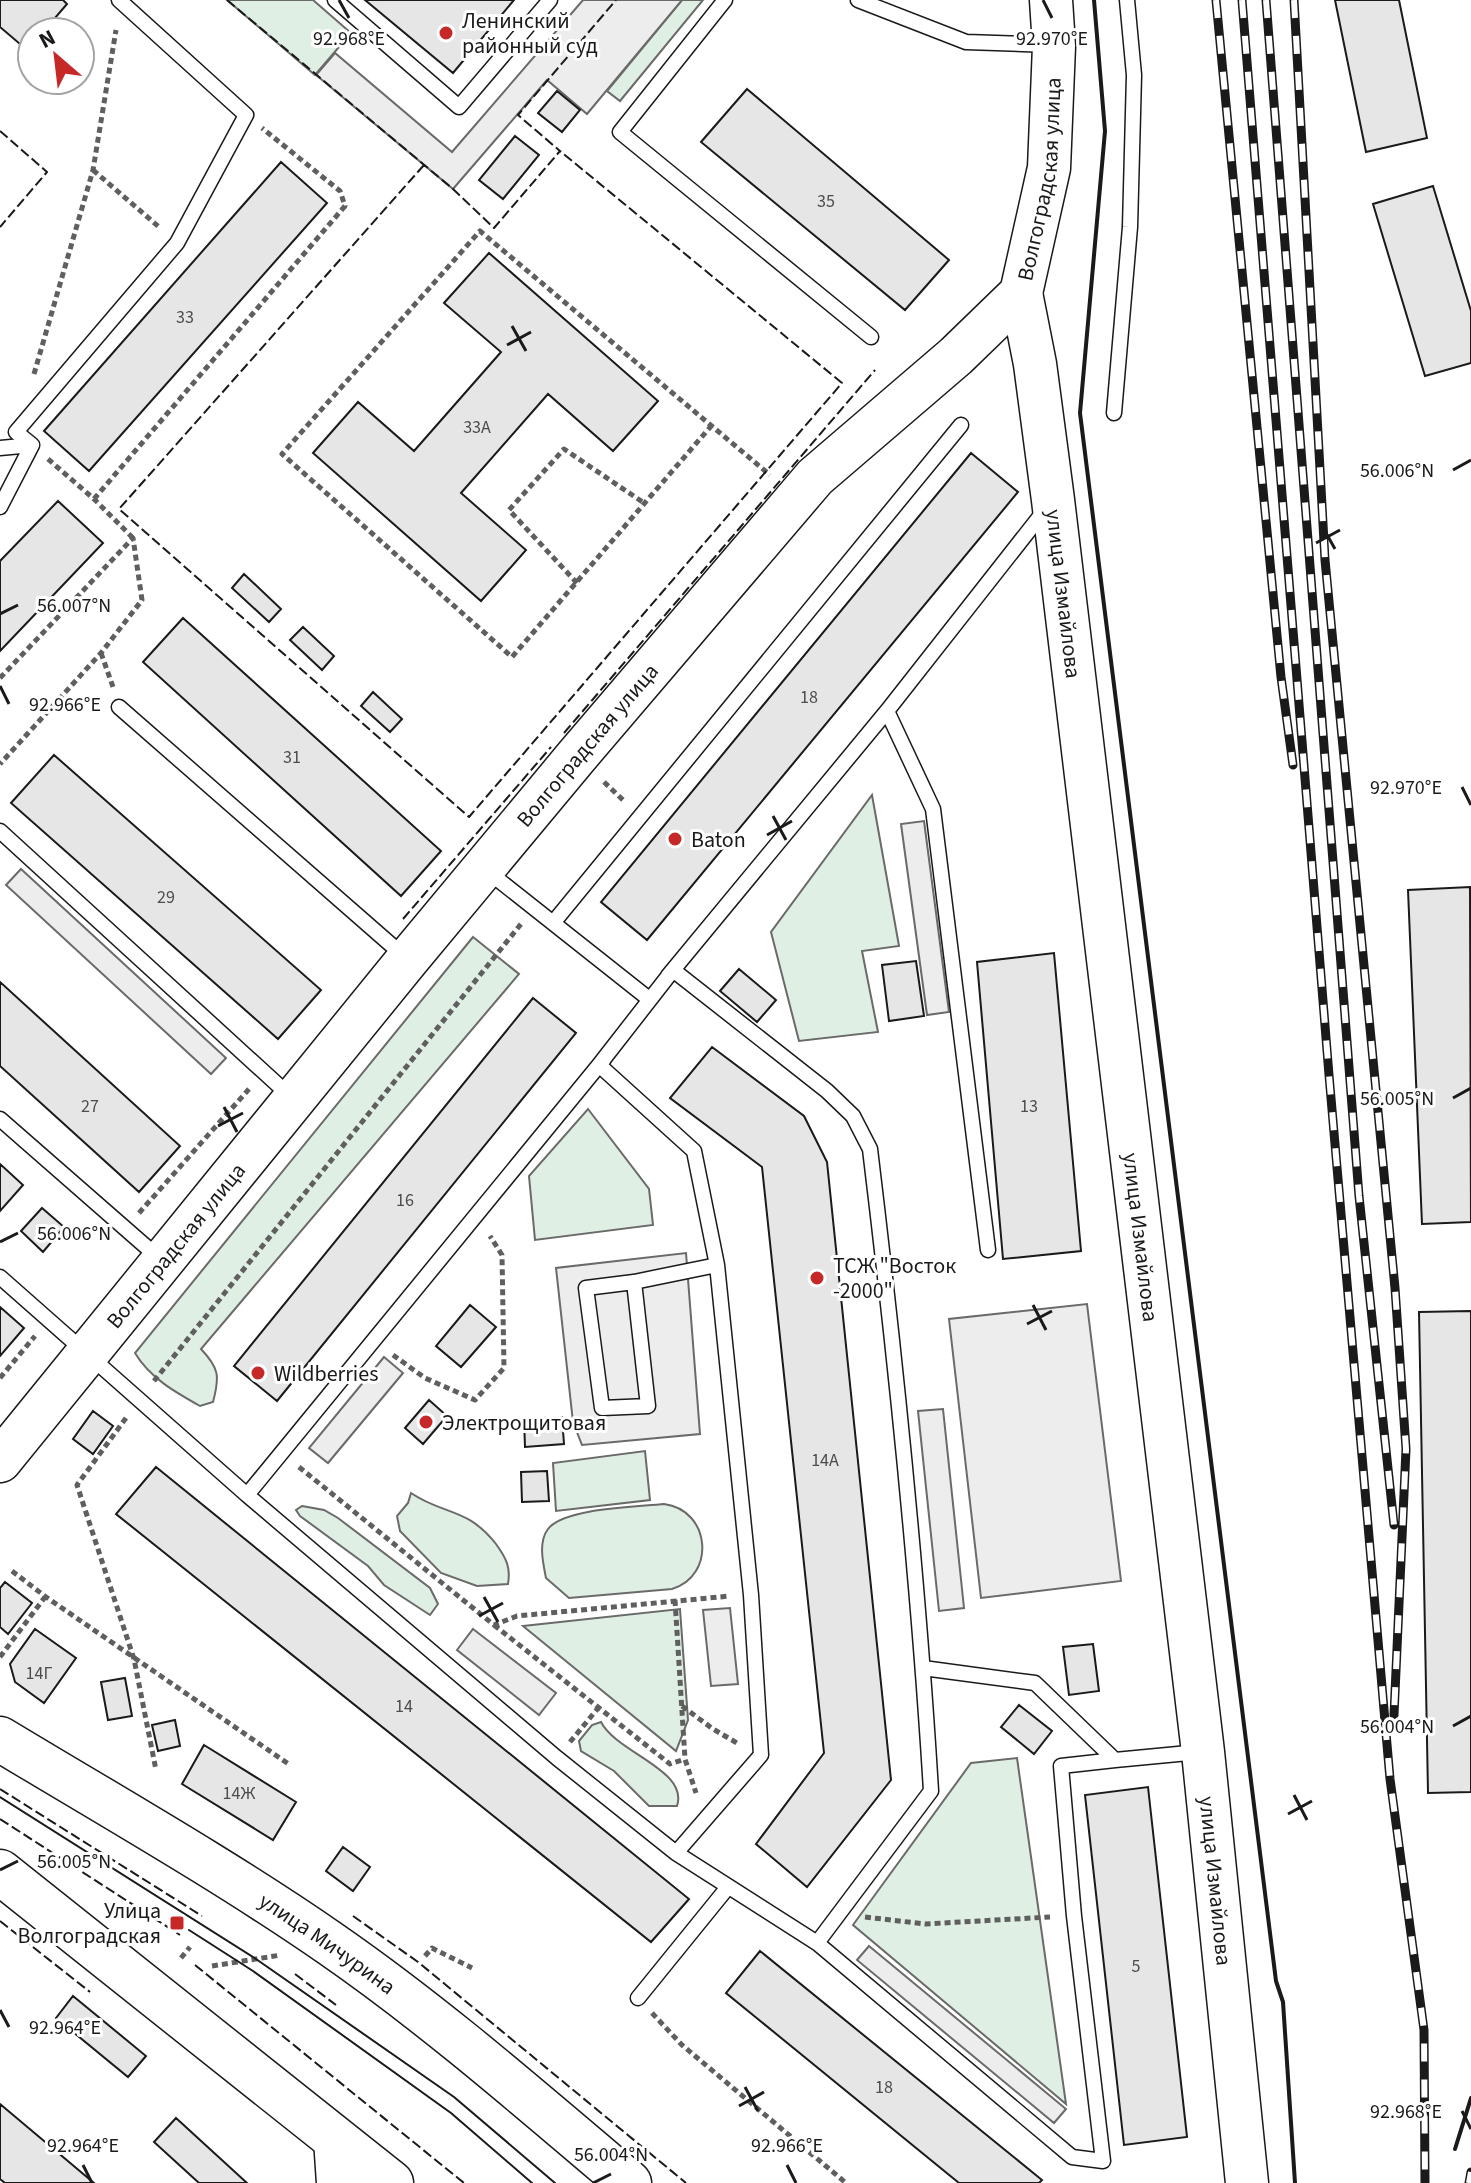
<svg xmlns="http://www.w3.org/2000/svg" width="1471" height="2183" viewBox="0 0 1471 2183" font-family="'Source Sans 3',sans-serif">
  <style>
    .green { fill: #e0efe3; stroke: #6a6a6a; stroke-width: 2 }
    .parking { fill: #ededed; stroke: #6a6a6a; stroke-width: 2 }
    .building { fill: #e6e6e6; stroke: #1a1a1a; stroke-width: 2 }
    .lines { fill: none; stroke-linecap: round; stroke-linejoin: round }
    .lane-casing { stroke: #1a1a1a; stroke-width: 17 }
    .secondary-casing { stroke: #1a1a1a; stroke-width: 45 }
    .primary-casing { stroke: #1a1a1a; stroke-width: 47 }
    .path { stroke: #5f5f5f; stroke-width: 5; stroke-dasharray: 6 4; stroke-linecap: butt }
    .lane { stroke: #fff; stroke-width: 14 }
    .secondary { stroke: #fff; stroke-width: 42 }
    .primary { stroke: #fff; stroke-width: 44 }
    .tram { stroke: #1a1a1a; stroke-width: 2 }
    .rail-casing { stroke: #1a1a1a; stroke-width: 9 }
    .rail { stroke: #fff; stroke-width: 6; stroke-dasharray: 18; stroke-linecap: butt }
    .fence { stroke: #1a1a1a; stroke-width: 2; stroke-dasharray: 10 4; stroke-linecap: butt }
    .wall { stroke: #1a1a1a; stroke-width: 4 }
    .ticks { fill: none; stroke: #1a1a1a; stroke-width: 3 }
    .poi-dot { fill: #c62828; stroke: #fff; stroke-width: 3 }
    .labels { text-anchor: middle; stroke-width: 6; stroke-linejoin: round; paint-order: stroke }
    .number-label { font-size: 18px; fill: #4d4d4d }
    .poi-label { font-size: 22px; fill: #1a1a1a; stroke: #fff; text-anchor: start }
    .street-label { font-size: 22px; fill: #1a1a1a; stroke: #fff }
    .ticks-label { font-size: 20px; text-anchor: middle; fill: #1a1a1a; stroke: #fff; stroke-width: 6; stroke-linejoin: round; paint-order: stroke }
  </style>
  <rect width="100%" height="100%" fill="#fff"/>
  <path class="green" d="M227,0H313L351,33L315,75Z
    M682,0H703L620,101L607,91Z
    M872,795L899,946L862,951L878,1032L799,1041L771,932Z
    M473,937L519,974L201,1349C219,1368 220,1376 213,1402L200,1406C175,1392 150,1378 135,1353Z
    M588,1109L649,1189L653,1225L535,1240L529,1176Z
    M645,1451L650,1500L556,1511L553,1463Z
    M411,1493C443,1515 467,1507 496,1544C506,1558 511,1567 508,1584L477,1586L441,1573L400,1531L397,1516L408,1503Z
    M664,1504C711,1510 716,1576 672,1589L569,1598L546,1578C543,1563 538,1542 548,1529C564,1508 637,1507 664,1504Z
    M302,1506L324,1510L338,1518L430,1588L438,1604L430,1615L384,1585L368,1566L300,1516L296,1510Z
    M680,1609L688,1720L676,1751L523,1626Z
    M601,1722C617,1753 689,1770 677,1806H649L614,1771L581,1751L579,1741L592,1725Z
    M1017,1758L1066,2104L853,1925L971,1763Z"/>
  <path class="parking" d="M583,0H682L587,114L547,80L453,189L316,75L335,53L452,152Z
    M924,821L949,1012L927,1015L901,824Z
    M21,869L226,1058L211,1074L6,885Z
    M686,1253L700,1434L582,1445L573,1422L556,1268Z
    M1087,1304L1121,1581L981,1598L949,1319Z
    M384,1357L403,1373L328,1463L309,1448Z
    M943,1409L964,1608L939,1611L918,1411Z
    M730,1608L738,1684L711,1686L703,1610Z
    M473,1629L556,1693L539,1715L457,1650Z
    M869,1946L1066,2109L1054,2123L857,1960Z"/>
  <path class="building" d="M0,0H63L67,4L43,32H32V45L27,50L0,27Z
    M365,0H514L453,73Z
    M1335,0H1399L1427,138L1366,152Z
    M747,89L949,260L905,310L701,142Z
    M557,91L580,110L562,132L538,113Z
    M515,136L539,155L503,199L479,180Z
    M281,162L327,203L89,471L44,431Z
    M1433,186L1471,311V363L1425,376L1373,204Z
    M489,253L658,401L613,451L548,394L461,493L526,550L481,601L313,453L358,402L414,451L501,352L444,303Z
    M971,453L1018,492L647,940L601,902Z
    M58,501L103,543L0,651V561Z
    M244,574L281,609L269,622L232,588Z
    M183,618L441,851L401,896L143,662Z
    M303,627L334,656L322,670L290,640Z
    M373,692L402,719L390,732L361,706Z
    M54,755L321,990L278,1039L11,803Z
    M1470,887L1471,1222L1422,1224L1408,890Z
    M1054,953L1081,1251L1003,1259L977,962Z
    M916,961L924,1016L889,1021L882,965Z
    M739,969L776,1000L757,1022L720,991Z
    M0,982L180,1146L139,1192L0,1066Z
    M533,998L576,1033L277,1401L234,1366Z
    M712,1047L804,1116L827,1162L891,1780L807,1887L756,1844L824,1753L762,1167L670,1098Z
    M0,1164L23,1185L0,1211Z
    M42,1208L64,1227L43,1252L21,1231Z
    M470,1305L496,1327L461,1367L436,1346Z
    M0,1307L24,1328L0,1356Z
    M1471,1311V1792L1428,1793L1419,1312Z
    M429,1400L447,1416L423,1444L405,1428Z
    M93,1411L113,1426L93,1454L73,1439Z
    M562,1417L564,1444L525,1447L524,1419Z
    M156,1467L689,1899L651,1942L116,1514Z
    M547,1471L549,1501L522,1502L521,1472Z
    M5,1582L32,1603L8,1634L0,1627V1588Z
    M35,1629L76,1658L44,1703L15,1682L10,1664Z
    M1093,1644L1099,1691L1069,1695L1063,1647Z
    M125,1678L132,1716L108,1720L101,1682Z
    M1019,1705L1052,1731L1034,1754L1001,1727Z
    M175,1720L180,1746L158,1751L152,1725Z
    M204,1745L296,1802L273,1840L182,1784Z
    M1148,1787L1187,2137L1124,2145L1085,1795Z
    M343,1847L370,1867L353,1891L326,1871Z
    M760,1951L1042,2180L1039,2183H959L726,1993Z
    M73,1996L146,2056L128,2077L56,2018Z
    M0,2104L94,2183H5L0,2179Z
    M176,2118L247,2183H199L154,2142Z"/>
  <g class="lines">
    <defs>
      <path id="lane" d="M335,0L459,107L550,0
        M725,0L620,132L871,337
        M858,0L966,42L1050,45
        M1114,413L1130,227L1134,75L1127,0
        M0,448L32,445
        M0,507L32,445L16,432L177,243L246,115L119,0
        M119,707L405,957
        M887,711L933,809L988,1250
        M0,831L290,1096
        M486,870L649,999
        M553,923L961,425
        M668,976L887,711L1045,510
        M0,1119L159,1258
        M0,1277L247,1495L604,1059
        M634,1282L648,1406L602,1408L586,1288L634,1282L717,1265
        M247,1495L557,1758L676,1853L761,1755L751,1595L717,1265L694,1151L599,1065L673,970L827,1091L853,1116L870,1149C896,1363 918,1576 931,1791L817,1943L676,1853
        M923,1668L1035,1683L1115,1760L1199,1752
        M817,1943L1072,2157L1103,2161L1074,1916L1061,1766L1115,1760
        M638,1998L728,1887"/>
      <g id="secondary">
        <path id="s1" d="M1021,293L1035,364L1053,500L1203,1752L1247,2183"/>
        <path id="s2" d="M0,1461L408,959L576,757L815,477L956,356L1021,293L1049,168L1054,46L1051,0"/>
        <path d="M335,2139L338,2183"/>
      </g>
      <g id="primary">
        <path id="s3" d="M0,1739C111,1806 224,1870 331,1944C435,2016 532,2101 629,2183"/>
        <path d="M0,1872L391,2183"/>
      </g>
    </defs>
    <use href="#lane" class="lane-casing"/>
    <use href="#secondary" class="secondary-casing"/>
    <use href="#primary" class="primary-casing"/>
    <path class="path" d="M93,170L159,227
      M34,374L93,170L116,30
      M712,425L512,657L282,454L480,231L770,475
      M48,459L94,499L133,538
      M94,499L345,206L340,191L262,128
      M577,583L509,510L564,449L644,503
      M101,653L113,687
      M0,678L133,538L142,600L101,653L0,764
      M604,782L623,800
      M139,1213L249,1089
      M393,1355L425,1378L475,1400L504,1368L502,1255L490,1236
      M0,1378L35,1336
      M154,1381L521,924
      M126,1418L77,1485L134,1659L156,1770
      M299,1467L494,1625L517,1616L730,1596
      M12,1571L46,1597L290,1765
      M675,1600L685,1759L696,1793
      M494,1625L670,1764L685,1759
      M0,1657L45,1597
      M682,1706L713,1729L737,1743
      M570,1742L599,1707
      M865,1917L925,1924L1050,1917
      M425,1956L432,1948L472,1968
      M181,1958L190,1947
      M212,1966L281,1955
      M652,2013L682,2045L846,2183"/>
    <use href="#lane" class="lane"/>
    <use href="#secondary" class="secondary"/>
    <use href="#primary" class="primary"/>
    <path class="tram" d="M0,1797L256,1959L454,2097L555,2183
      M189,1930L253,1971L451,2113L532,2183"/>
    <defs>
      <path id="rail" d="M1216,0L1281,677L1293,765
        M1242,0L1329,1075L1390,1779L1424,2030L1425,2183
        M1266,0L1359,1196L1394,1525
        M1294,0L1325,560L1395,1288L1406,1449L1394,1715
        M1469,2183L1471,2172"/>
    </defs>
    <use href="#rail" class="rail-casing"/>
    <use href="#rail" class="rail"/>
    <path class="fence" d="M227,0L453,189L494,228L560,151L518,115L616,0
      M0,131L47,172L0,227
      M424,165L119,509L469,817L842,383L560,151
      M564,733L875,370
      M403,919L551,747
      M0,1789L202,1916
      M0,1819L180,1935
      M353,1916L418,1962L686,2183
      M0,1921L90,1992
      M195,1965L464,2183
      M295,1974L336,2005"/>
    <path class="wall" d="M1094,0L1105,131L1080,413L1276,1981L1283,2002L1295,2183
      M1455,2149L1471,2098"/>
  </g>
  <path class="ticks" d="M339,0L349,18M1043,0L1052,18M512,326L526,351M507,345L531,332M1453,470L1471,460M1321,524L1335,549M1316,543L1340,530M0,614L18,605M0,686L9,704M1462,787L1471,805M773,816L786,840M767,835L792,821M1453,1098L1471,1088M224,1107L237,1132M218,1126L243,1113M0,1242L18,1233M1033,1305L1046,1330M1027,1324L1052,1311M484,1597L498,1622M479,1616L503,1603M1453,1726L1471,1716M1294,1795L1307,1820M1288,1814L1312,1801M0,1870L18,1861M0,2010L9,2027M745,2087L758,2111M739,2106L764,2092M1462,2111L1471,2129M83,2165L92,2183M787,2165L796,2183M593,2183L611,2174"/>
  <g class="poi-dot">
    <circle cx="446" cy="33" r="8"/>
    <circle cx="675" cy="839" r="8"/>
    <circle cx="817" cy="1278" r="8"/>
    <circle cx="258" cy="1373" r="8"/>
    <circle cx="426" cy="1422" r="8"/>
    <rect x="169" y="1915" width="16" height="16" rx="4"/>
  </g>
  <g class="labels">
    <g class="number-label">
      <text x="826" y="207">35</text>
      <text x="185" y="323">33</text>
      <text x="477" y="433">33А</text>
      <text x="809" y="703">18</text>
      <text x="292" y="763">31</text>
      <text x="166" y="903">29</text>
      <text x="90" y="1112">27</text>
      <text x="1029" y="1112">13</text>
      <text x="405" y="1206">16</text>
      <text x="825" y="1466">14А</text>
      <text x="39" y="1679">14Г</text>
      <text x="404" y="1712">14</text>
      <text x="239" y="1799">14Ж</text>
      <text x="1136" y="1972">5</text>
      <text x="884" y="2093">18</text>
    </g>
    <g class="poi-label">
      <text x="462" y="28">Ленинский<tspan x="462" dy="25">районный суд</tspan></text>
      <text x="691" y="847">Baton</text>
      <text x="833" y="1273">ТСЖ "Восток<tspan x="833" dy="25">-2000"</tspan></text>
      <text x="274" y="1381">Wildberries</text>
      <text x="442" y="1430">Электрощитовая</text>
      <text x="161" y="1918" text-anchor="end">Улица<tspan x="161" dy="25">Волгоградская</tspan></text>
    </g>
    <g class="street-label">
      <text dy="8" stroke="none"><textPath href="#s2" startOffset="1670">Волгоградская улица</textPath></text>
      <text dy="8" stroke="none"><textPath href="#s1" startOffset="304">улица Измайлова</textPath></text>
      <text dy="8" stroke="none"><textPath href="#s2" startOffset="926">Волгоградская улица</textPath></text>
      <text dy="8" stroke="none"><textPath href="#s1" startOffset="952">улица Измайлова</textPath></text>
      <text dy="8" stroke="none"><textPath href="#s2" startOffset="278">Волгоградская улица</textPath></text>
      <text dy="8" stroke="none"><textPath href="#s1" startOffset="1600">улица Измайлова</textPath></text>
      <text dy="8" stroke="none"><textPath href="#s3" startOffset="386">улица Мичурина</textPath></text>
    </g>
  </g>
  <g class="ticks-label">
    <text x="349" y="45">92.968°E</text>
    <text x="1052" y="45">92.970°E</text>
    <text x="1397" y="477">56.006°N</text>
    <text x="74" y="612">56.007°N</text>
    <text x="65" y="711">92.966°E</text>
    <text x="1406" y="794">92.970°E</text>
    <text x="1397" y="1105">56.005°N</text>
    <text x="74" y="1240">56.006°N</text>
    <text x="1397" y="1733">56.004°N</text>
    <text x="74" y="1868">56.005°N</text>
    <text x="65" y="2034">92.964°E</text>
    <text x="1406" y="2118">92.968°E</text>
    <text x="83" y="2152">92.964°E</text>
    <text x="787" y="2152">92.966°E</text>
    <text x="611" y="2161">56.004°N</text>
  </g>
  <g transform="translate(56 56) rotate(332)"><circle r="38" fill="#ffffff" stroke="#a3a3a3" stroke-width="2"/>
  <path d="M0-6L14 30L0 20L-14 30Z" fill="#c62828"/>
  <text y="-12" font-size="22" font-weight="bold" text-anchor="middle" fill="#1a1a1a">N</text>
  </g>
</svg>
